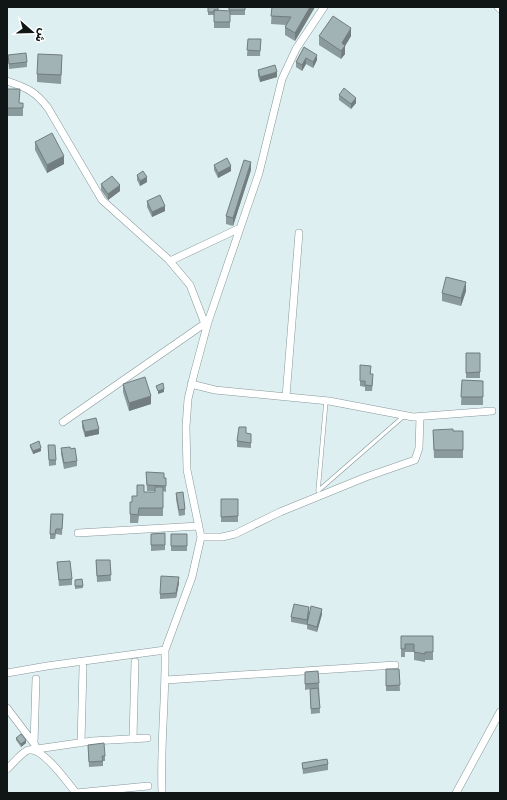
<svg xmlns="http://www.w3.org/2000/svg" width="507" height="800" viewBox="0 0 507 800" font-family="Rubik,Vazirmatn,sans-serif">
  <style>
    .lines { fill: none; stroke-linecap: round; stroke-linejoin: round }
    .lane-casing { stroke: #879799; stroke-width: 4.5 }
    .street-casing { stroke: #879799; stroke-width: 8 }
    .lane { stroke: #fff; stroke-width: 3.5 }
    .street { stroke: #fff; stroke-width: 7 }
    .wall { fill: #8b9a9c }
    .shaded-wall { fill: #717d7f }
    .building { fill: #a2b3b5; stroke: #717d7f }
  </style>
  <rect width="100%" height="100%" fill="#deeff1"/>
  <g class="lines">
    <defs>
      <path id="lane" d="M318,491L404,416
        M318,491L326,401"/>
      <path id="street" d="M498,7L500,9
        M7,81C27,88 35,91 48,108L102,200L168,259L190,285L205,324
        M170,261L240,228
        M191,384L215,390L329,401L413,417L492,411
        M286,397L299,233
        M63,422L207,322
        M78,533L199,526
        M201,537H222L235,534L280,512L366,477L415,460L419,448L420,417
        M165,650L192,577L201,537L187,470L186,427L188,399L194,374L208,322L259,173L282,79L296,49L324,7
        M7,673L47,666L165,650C166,698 160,745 162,793
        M166,680L395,665
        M7,708L35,745
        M133,739L135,662
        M34,743L36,679
        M81,743L83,667
        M30,750L92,741L147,738
        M7,769C13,764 21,753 28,750C42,746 68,783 76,793
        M76,793L148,786
        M456,793L500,712"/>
    </defs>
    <use href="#lane" class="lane-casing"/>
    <use href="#street" class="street-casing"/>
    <use href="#lane" class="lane"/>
    <use href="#street" class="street"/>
  </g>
  <path class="wall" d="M208,7L218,10L229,11V7H245V15H230V28H214V15H208Z
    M272,7H315L295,41L285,35V27L286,25L271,24Z
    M319,36H351L345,46V54L341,59L319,45Z
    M248,39H261L260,56H247Z
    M304,47L317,60L313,68L306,64L302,71L296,67V62Z
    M8,55L27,62V67L9,69Z
    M62,63L61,84L37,82V74Z
    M258,70L277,77L260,82L258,76Z
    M7,89L19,103H23V116H7Z
    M339,95L356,103L351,109L339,100Z
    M35,142L64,164L47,173L35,150Z
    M214,165L231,171L218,178L214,170Z
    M251,170L233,226L226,224V216Z
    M137,175L147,182L140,186L137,180Z
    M101,184L120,191L108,200L101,190Z
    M147,201L165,211L152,217L147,207Z
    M466,291L461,306L442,301V293Z
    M466,353H480V378H466Z
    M360,365L371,371L370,374L373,380L372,391H365V387L360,386Z
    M462,380L483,381V405H461Z
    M123,384L151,404L129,411L123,392Z
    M82,421L99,434L85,437L82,427Z
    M433,430L453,431H463V458H434Z
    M246,433L251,439V448L237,447V441Z
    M30,445L41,451L33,454L30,447Z
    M48,445L56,460V465L49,466Z
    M61,448L71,449L77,461V466L64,469L61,454Z
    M146,472L166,478V492L163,491V516H139L138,523H130V502H132L137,496L155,492V491H147Z
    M176,493L185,509V515L179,516L176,499Z
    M221,499H238V522H221Z
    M63,514L62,535L56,534L55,539H50V534Z
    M165,533V550L151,551V534Z
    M171,534H187V551H171Z
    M96,560H110L111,581L97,582Z
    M57,562L72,579V585L59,586Z
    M82,579L83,588L75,589V580Z
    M179,583L176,598L160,599V594Z
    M309,612L308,620L322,614L317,632L307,629V625L291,622V617Z
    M401,636H433V660H425V662L414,660V652H405V657H401Z
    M386,669H399L400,691H386Z
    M305,672L319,683L320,713L311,714L310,689L305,690Z
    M16,738L26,743L21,747L16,740Z
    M88,745L105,756V761H103V766L89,767Z
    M302,763L328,764V770L303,774Z"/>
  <path class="shaded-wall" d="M310,7H315L295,41V33Z
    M351,28V36L345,46V54L341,59L342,43Z
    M317,55V60L313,68V62Z
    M306,58V64L302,71V65Z
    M277,72V77L260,82V77Z
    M356,98V103L351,109V104Z
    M64,156V164L47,173V165Z
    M251,162V170L233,226V218Z
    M231,166V171L218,178V173Z
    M147,177V182L140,186V181Z
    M120,185V191L108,200V194Z
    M165,206V211L152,217V212Z
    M466,282V291L461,306V298Z
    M164,389V392L158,394V391Z
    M151,396V404L129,411V403Z
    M99,429V434L85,437V432Z
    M41,448V451L33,454V451Z
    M179,577V583L176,598V593Z
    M309,607V612L307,625V620Z
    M322,609V614L317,632V627Z
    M26,740V743L21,747V744Z"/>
  <path class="building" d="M208,7H218V10H214V12H208Z
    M229,7H245V10H229Z
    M272,7H310L295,33L285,27L291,17L271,16Z
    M214,10L230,11V22H214Z
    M333,16L351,28L342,43L345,46L341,51L319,36Z
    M248,39H261L260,51L247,50Z
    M304,47L317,55L313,62L306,58L302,65L296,62Z
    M26,53L27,62L9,64L8,55Z
    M38,54L62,55L61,75L37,74Z
    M275,65L277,72L260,77L258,70Z
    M344,88L356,98L351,104L339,95Z
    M7,89H20L19,103H23V108H7Z
    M52,133L64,156L47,165L35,142Z
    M227,158L231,166L218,173L214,165Z
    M244,160L251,162L233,218L226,216Z
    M143,171L147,177L140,181L137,175Z
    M112,176L120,185L108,194L101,184Z
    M160,195L165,206L152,212L147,201Z
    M446,277L466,282L461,298L442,293Z
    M466,353H480V372L466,373Z
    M360,365L371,366L370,374H373L372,386L365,385V381H360Z
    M145,377L151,396L129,403L123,384Z
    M462,380L483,381V397H461Z
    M163,383L164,389L158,391L156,386Z
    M96,418L99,429L85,432L82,421Z
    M239,427H246V433L251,434V443L237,441Z
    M453,429V431H463V450H434L433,430Z
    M39,441L41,448L33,451L30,445Z
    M48,445H55L56,460H49Z
    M70,447L71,449L75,448L77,461L64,463L61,448Z
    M146,472L164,473V478H166V486L147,485Z
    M137,485H144V492H155V487H163V508H139L138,515L130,514V502H132V496H137Z
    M183,492L185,509L179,510L176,493Z
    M221,499H238V516L221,517Z
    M51,514H63L62,529H56L55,534H50Z
    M165,533V545H151V534Z
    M171,534H187V546H171Z
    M96,560H110L111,575L97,576Z
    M70,561L72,579L59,580L57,562Z
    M161,576L179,577L176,593L160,594Z
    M82,579L83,586H75V580Z
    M294,604L309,607L307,620L291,617Z
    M311,606L322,609L317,627L307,624Z
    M401,636H433V652H425V654L414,652V644H405V649H401Z
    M386,669H399L400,685L386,686Z
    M318,671L319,683L305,684V672Z
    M318,688L320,708L311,709L310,689Z
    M21,734L26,740L21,744L16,738Z
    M104,743L105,756H102L103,761L89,762L88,745Z
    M327,759L328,764L303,769L302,763Z"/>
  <rect width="507" height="800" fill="none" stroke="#101616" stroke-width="16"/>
  <g transform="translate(32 32) rotate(110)" stroke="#ffffff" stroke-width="3" paint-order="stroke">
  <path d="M0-3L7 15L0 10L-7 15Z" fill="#101616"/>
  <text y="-6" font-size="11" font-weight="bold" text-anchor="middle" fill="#101616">ش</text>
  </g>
</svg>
